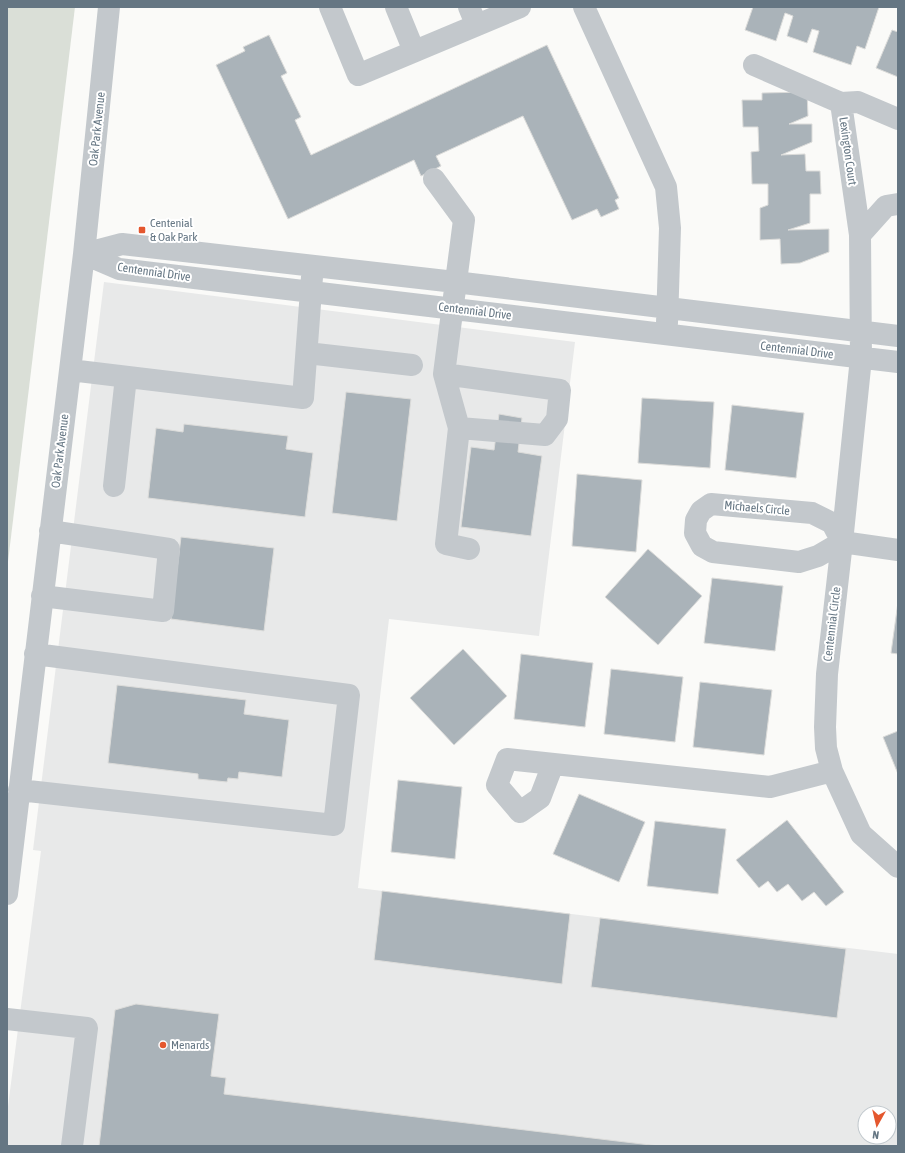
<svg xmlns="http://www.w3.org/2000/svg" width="905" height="1153" viewBox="0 0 905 1153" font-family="'Asap Condensed',sans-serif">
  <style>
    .built { fill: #e8e9e9; fill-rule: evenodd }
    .green { fill: #dadfd7 }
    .building { fill: #aab3b9; stroke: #dcdcda }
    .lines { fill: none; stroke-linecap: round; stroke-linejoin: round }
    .minor { stroke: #c3c8cc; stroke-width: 22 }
    .poi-dot { fill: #e4572e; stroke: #fff; stroke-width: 1.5 }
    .labels { text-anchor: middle; stroke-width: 4; stroke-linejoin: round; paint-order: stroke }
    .street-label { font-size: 12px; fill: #657683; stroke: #fff }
    .poi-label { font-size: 12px; fill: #657683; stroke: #fff; text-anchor: start }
  </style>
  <rect width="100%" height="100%" fill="#fafaf8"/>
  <path class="built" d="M104,282L575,342L539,636L389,619L358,888L898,954V1146H7V1114L41,851L33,850ZM865,1113H889V1137H865Z"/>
  <path class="green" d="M7,7H75L7,570Z"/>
  <path class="building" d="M753,7H879L865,49L857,46L851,65L813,52L819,31L812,29L807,43L787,36L793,16L785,13L776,41L745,30Z
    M892,30L898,32V77L876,68Z
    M269,35L287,73L281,76L301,117L295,120L311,155L547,45L619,198L615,200L619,209L601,217L597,209L572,220L523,116L436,156L441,166L421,176L414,160L288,219L216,65L245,51L243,47Z
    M807,92L808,116L789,124H812V142L781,155L805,154L806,171H820L821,194H810V223L788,230L829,229V252L800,263L781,264L780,239L760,240V208L768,205V184H752L751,152L759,151L758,127H743L742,100H762V93Z
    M346,392L411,399L397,521L332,513Z
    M642,398L714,402L710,468L638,463Z
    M732,405L804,413L796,478L725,470Z
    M499,414L522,418L518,452L542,456L531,536L461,527L471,447L494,450Z
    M184,424L288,436L286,449L313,453L305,517L148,498L156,428L183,432Z
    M577,474L642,480L636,552L572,546Z
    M181,537L274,548L264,631L171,619Z
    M648,549L702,596L658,645L605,597Z
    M712,578L783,586L775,651L704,643Z
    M898,602V654L891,653Z
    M463,649L507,696L454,745L410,698Z
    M521,654L593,663L585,727L514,719Z
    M611,669L683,677L675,742L604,734Z
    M700,682L772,690L764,755L693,747Z
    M117,685L246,700L244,714L289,720L282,777L239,772L238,779L228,778L227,782L198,779V774L108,763Z
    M898,731V774L883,737Z
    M398,780L462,787L455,859L391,852Z
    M579,794L645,822L619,882L553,854Z
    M787,820L844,892L826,906L814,892L802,901L788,884L777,892L768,881L759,888L736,860Z
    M655,821L726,829L718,894L647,886Z
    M382,891L570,914L562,984L374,960Z
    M600,918L846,949L837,1018L591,987Z
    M136,1004L219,1014L211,1076L226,1078L224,1094L659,1146H99L115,1010Z"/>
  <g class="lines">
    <path class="minor" d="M330,7L358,75L520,7
      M396,7L414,51
      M469,7L476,24
      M584,7L666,187L670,228L667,323
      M754,65L841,103
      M434,179L464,220L444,374L459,428L446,544L469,549
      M898,204L886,206L860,235L861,358L842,542L827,674L825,727L826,748L832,771L861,834L898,867
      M860,235L841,103L858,102L898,119
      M84,254L119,269L898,362
      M84,254L122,244L455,282L898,336
      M307,353L412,365
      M70,370L303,398L312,277
      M444,374L560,390L557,419L545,435L459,428
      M114,486L126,377
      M711,504L812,513L832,523L842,542L818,556L799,562L713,552L702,546L695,533L696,520L701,511Z
      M842,542L898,550
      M42,596L163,611L169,549L50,531
      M553,764L540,798L520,812L497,785L507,759L770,787L832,771
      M19,790L334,825L349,695L35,654
      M7,894L84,254L109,7
      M7,1019L87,1028L72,1146"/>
  </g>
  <g class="poi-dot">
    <rect x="138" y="226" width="8" height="8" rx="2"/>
    <circle cx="163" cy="1045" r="4"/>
  </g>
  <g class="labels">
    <g class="street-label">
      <text transform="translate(97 129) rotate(-84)" y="4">Oak Park Avenue</text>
      <text transform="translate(848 151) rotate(82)" y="4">Lexington Court</text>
      <text transform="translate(154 272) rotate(8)" y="4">Centennial Drive</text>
      <text transform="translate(475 311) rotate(7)" y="4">Centennial Drive</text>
      <text transform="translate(797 350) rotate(7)" y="4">Centennial Drive</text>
      <text transform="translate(60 451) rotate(-83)" y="4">Oak Park Avenue</text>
      <text transform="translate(757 508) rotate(5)" y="4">Michaels Circle</text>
      <text transform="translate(832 624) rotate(-83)" y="4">Centennial Circle</text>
    </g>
    <g class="poi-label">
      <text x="150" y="227">Centenial<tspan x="150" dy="14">&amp; Oak Park</tspan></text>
      <text x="171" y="1049">Menards</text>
    </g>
  </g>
  <rect width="905" height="1153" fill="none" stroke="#657683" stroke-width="16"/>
  <g transform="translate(877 1125) rotate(188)"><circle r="19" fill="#ffffff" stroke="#c1c8cd"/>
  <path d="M0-3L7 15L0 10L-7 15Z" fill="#e4572e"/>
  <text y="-6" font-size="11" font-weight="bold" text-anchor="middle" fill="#657683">N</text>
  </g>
</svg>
